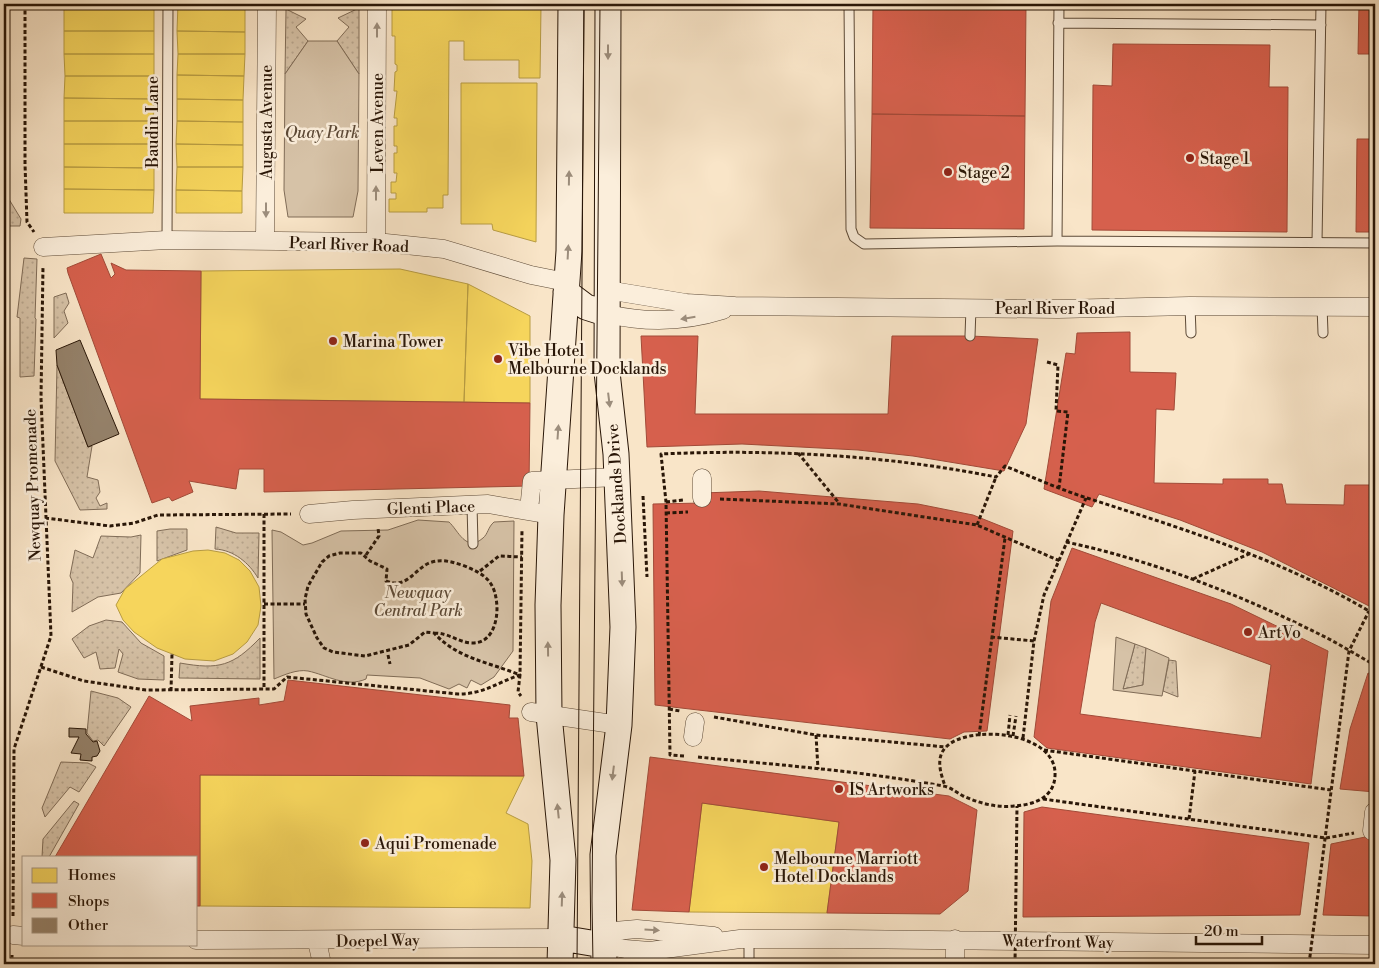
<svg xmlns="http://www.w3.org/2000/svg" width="1379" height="968" viewBox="0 0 1379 968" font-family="'Libre Bodoni',serif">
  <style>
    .grass { fill: url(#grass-dots); stroke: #806c57 }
    .park { fill: #d6c2a7; stroke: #806c57 }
    .pier { fill: #f9e5c8 }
    .homes { fill: #f6d55c; stroke: #b89c42 }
    .shops { fill: #d6604d; stroke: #a24a38; fill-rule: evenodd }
    .building { fill: #95826b; stroke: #291607 }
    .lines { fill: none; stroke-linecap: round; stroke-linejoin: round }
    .lane-casing { stroke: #5d4a37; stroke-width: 11 }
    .street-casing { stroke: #5d4a37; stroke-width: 19 }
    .secondary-casing { stroke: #291607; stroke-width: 27 }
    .path { stroke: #291607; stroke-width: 3; stroke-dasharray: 4 2.5; stroke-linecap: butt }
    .lane { stroke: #fbeedb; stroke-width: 9 }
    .street { stroke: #fbeedb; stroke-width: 18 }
    .secondary { stroke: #fbeedb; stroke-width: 25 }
    .tram { stroke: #291607; stroke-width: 1 }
    .path-bridge { stroke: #291607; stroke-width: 3; stroke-dasharray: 4 2.5; stroke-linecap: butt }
    .oneway { fill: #9c8d7c }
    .poi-dot { fill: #8f2418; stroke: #fbeedb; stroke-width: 2 }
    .labels { text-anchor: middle; stroke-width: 5; stroke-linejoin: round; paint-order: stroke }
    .street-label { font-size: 16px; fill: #291607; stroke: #fbeedb }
    .park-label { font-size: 16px; font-style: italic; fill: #5d4a37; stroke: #fbeedb }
    .poi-label { font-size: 16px; fill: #291607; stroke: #fbeedb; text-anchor: start }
  </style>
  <defs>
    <pattern id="grass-dots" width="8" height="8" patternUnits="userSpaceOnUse" patternTransform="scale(1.25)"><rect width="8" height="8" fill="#d6c2a7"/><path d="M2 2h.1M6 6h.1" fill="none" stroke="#b8a68e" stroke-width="1.8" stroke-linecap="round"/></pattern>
  </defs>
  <rect width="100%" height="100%" fill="#f9e5c8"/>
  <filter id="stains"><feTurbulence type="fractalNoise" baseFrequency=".004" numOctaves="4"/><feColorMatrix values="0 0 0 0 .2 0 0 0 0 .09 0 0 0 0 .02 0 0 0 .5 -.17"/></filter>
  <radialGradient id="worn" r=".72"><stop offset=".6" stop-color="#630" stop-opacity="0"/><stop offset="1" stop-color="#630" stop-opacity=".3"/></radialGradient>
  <path class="grass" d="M359,8V74L337,41L349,27L338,18Z
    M286,9L306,19L296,27L308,41L285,74Z
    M4,191L21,219L20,226H4Z
    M24,258L37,259L35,318L36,319L34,376L20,377V318L17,317Z
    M66,293L69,303L64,311L68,323L54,338V297Z
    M57,365L88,447L92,446L87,477L98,480L100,492L96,498L100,506L107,503V509L80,510L55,461Z
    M216,527L236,533H259L258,578C249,563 234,550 215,549Z
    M170,529H187V550L157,561V531Z
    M141,535L140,573L121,593L98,597L72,612L73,583L70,576L75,550L93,558L101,536L131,537Z
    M106,620L122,622L141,643L164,656V680L138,679L118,672L123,654L119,649L115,668L100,669L96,652L84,658L72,639L89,626Z
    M260,638V679L179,678L180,663C219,670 233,666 260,638Z
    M1135,644L1146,648L1143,685L1123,689Z
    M1169,660L1176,661L1178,697L1163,691Z
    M91,691L118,698L131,707L104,746L98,740L93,741L87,733Z
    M61,762L88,763L96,767L79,792L70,787L45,817L42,808Z
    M74,801L79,804L49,857H42L43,839Z"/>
  <path class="park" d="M308,41H337L359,74L358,191L353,217H288L284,190L285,74Z
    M418,520L449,522C458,530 466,553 483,538C488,534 488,527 494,522L514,521L513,651L494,677L481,685L471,680L467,688L459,684L449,689L420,678L367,675L366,679C346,688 327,675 308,671C297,669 284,675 274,679L272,530L281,532L303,545L312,543L341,531L388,530Z
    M1116,637L1135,644L1123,689L1143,685L1146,648L1169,658L1162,696L1113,690Z"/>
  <path class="pier" d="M4,22L5,168L4,170Z"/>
  <path class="homes" d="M64,4H154V31H64Z
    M178,4H245V32L177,31Z
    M392,5H464V9H468V7H488V9H496V7L526,9V7H541L540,78H519V60H464V41H449L448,195H443V208H427V212H389V199H396V193H391V182H396L397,173H394V153H397V146H394V126H397V118H394L397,91H394L395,72L397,71V65L395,64V36H392Z
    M64,31H154V54H64Z
    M177,31L245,32V54H178Z
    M64,54H154V76H65Z
    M178,54H245L244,76L177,75Z
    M177,75L244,76L243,100L177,99Z
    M65,76H154V99L64,98Z
    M461,83H537L536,242L493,230L492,224H461Z
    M64,98L154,99L153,121H64Z
    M177,99L243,100V122L177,121Z
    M64,121H153L154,144H64Z
    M177,121L243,122V145L176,144Z
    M64,144H154V168L64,167Z
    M176,144L243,145V167H177Z
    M64,167L154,168V190L64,189Z
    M177,167H243L242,191L176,190Z
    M64,189L154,190L153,213H64Z
    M176,190L242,191V213H176Z
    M400,269L468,284L464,402L200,399L201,271Z
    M468,284L530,316V403L464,402Z
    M208,550L225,553L239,560L250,571L259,587L261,606L258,625L247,642L233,654L214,661L185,659L157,648L134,632L123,620L116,605L125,589L162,559L193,551Z
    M200,775L524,776L506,813L528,824L532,861L530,908L200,906Z
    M702,803L839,822L827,913L689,912Z"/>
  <path class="shops" d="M873,4H1026L1025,116L872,114Z
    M1359,4H1375V54H1358Z
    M1113,44L1270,45L1269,87H1288L1287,232L1092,230L1093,85L1112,86Z
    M1375,96V232H1356L1357,139H1374Z
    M872,114L1025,116L1024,229L870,228Z
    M101,254L111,278L115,274L111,263L126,270L201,271L200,399L530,403L529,486L264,492V469H239L236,489L189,481L193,492L172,501L169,497L152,503L68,273L67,268Z
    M1130,332V372L1176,373L1174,410L1156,409L1154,483L1223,484V479H1268V484H1282L1286,504L1344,505L1345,485H1375V609L1262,552L1180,520L1099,494L1092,507L1044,489L1066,353L1075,354L1077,333Z
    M641,336H698L695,414H888L892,336H970L1038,339L1026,424L1004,471L913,456L858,450L742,444L647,447Z
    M759,491L918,504L973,515L1013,531L987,731L964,732L950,739L655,705L653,504L703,503L702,493Z
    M1072,548L1231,604L1328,651L1311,784L1047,748L1034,737L1051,601ZM1101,603L1271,665L1261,738L1080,714L1095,622Z
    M1368,673L1375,676V792L1340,789L1350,729Z
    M288,680L510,705L509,718H518L524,776L200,775V906H196V857H55L149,696L192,721L190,706L259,698V705L284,701Z
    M650,757L949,796L977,810L968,891L940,914L827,913L839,822L702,803L689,912L632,910Z
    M1042,807L1309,843L1300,915L1023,917L1024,812Z
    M1375,835V916L1323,915L1331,844Z"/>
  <path class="building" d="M80,340L119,434L88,447L57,365L56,350Z
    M69,728L86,729V734L93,742L97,741L100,751L97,756L92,757V761L80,760L81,754L71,753L79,737H69Z"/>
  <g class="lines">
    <defs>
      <path id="lane" d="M849,4L851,229L854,237L864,244L1057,241L1375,243
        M1058,23L1321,25
        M167,240L168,4
        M1057,241L1059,4
        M1317,242L1321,4
        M1190,306L1191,333
        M1322,306L1323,333
        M970,336L971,308
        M472,505L473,544
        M749,939V964"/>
      <path id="street" d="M265,241L267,4
        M376,242L377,4
        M43,247L167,240L376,242L444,249L531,275L566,282
        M607,290L686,303L735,306L1058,309L1190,306L1375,307
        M608,314C646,323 685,322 723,310
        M702,498V478
        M529,510L532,481L617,477
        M309,514L353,510L488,504L551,515
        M531,712L619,725
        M693,737L695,722
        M1372,831L1374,812
        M603,932L637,929L714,936
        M13,935L24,936
        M955,939V964
        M196,940L561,938
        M317,941L322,964
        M603,945L625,949L650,951L740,939H843L1375,945"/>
      <path id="secondary" d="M566,292L586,307L608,314
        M561,938L603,945
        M560,964L563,860L549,715L548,605L551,515L569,251L571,4
        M604,964L603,855L619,725L623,627L616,454L607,372L608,4"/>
    </defs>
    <use href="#lane" class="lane-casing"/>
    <use href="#street" class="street-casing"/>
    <use href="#secondary" class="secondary-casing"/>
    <path class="path" d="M25,4V164L27,222L34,232
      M1047,362L1058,365L1056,411L1068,412L1059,488
      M798,453L839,503
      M643,496L647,577
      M720,499L839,504L977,525L1060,561
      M666,502L683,500
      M666,513L688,512
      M264,514V688
      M45,518L110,526L134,523L158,515L291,514
      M977,525L996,477
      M1066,542C1151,560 1241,595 1319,634C1338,643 1356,655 1375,665
      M366,555L379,536L378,528
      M480,571L499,556L522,557
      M1193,579L1251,553
      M264,604H305
      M434,633C449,633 458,642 471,643C491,644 497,624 497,608C496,581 485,574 462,565C452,562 443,559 432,562C415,567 408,590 386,581L387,569L370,561L361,553H340L329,556L322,562L308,586L305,599L306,614L317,638L324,648L333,652L365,656L409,645L425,632L434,633C458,659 489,662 520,675L518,692L521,696
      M991,637L1034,641
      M388,655L390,664
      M41,667L84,681L146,690L274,689L287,677L458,694C484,694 496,683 520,675L522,529
      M171,691L172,654
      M669,709L680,711
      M714,717L816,735L946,747
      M816,735L818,769
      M1008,735L1010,715
      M979,736L1005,538
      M1013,736L1016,716
      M1023,738L1034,641L1044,595L1086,498
      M1044,750L1331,790
      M684,756L670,755L666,502L661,454C773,449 885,455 996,477L1005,466C1032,477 1059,489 1087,498C1184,529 1280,559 1369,611
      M698,757C779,765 862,771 943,786C950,787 956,792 963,796C979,803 996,808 1014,806C1033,805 1054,798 1055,776C1058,731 968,724 946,747C935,758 941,774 945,786
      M1189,819L1195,771
      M1326,838L1354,833
      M13,916L14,749L51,636L41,398L43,266
      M763,963L832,964
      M12,964V955"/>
    <use href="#lane" class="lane"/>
    <use href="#street" class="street"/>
    <use href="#secondary" class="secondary"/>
    <path class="tram" d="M577,964L584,4
      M593,964L592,901L600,4"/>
    <path class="path-bridge" d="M1043,799L1326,838
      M1015,964L1017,806
      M1309,964L1349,651L1369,611"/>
  </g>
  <defs><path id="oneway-solid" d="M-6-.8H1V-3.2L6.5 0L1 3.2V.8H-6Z" transform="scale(1.25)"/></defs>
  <g class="oneway">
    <use href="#oneway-solid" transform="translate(377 30) rotate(-90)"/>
    <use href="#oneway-solid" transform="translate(608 52) rotate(90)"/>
    <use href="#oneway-solid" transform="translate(569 178) rotate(-89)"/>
    <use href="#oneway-solid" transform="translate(376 193) rotate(-90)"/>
    <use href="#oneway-solid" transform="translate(266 210) rotate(90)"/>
    <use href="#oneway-solid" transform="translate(568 252) rotate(-87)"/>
    <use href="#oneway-solid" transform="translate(688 318) rotate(171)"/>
    <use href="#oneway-solid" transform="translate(609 400) rotate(83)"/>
    <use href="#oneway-solid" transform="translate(558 432) rotate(-86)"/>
    <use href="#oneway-solid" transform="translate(622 579) rotate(88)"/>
    <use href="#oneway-solid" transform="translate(548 649) rotate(-91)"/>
    <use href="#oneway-solid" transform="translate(613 773) rotate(97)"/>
    <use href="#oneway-solid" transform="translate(558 811) rotate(-96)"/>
    <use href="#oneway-solid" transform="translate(562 899) rotate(-88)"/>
    <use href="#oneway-solid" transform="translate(652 930) rotate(4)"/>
  </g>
  <g class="poi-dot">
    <circle cx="1190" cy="158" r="5"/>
    <circle cx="948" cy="172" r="5"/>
    <circle cx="333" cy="341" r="5"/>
    <circle cx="498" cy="359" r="5"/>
    <circle cx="1248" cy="632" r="5"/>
    <circle cx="839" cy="789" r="5"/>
    <circle cx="365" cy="843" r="5"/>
    <circle cx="764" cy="867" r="5"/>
  </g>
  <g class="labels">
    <g class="street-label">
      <text transform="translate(152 122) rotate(-90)" y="6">Baudin Lane</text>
      <text transform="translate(266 122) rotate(-90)" y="6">Augusta Avenue</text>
      <text transform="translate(377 123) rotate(-90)" y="6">Leven Avenue</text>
      <text transform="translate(349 244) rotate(2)" y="6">Pearl River Road</text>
      <text x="1055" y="314">Pearl River Road</text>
      <text transform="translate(616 484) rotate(-94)" y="6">Docklands Drive</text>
      <text transform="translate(32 485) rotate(-92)" y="6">Newquay Promenade</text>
      <text transform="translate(431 507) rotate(-2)" y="6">Glenti Place</text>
      <text transform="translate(378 940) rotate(-1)" y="6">Doepel Way</text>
      <text transform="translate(1058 941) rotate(1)" y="6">Waterfront Way</text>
    </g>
    <g class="park-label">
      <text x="322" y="138">Quay Park</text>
      <text x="418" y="598">Newquay<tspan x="418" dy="18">Central Park</tspan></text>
    </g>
    <g class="poi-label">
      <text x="1200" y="164">Stage 1</text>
      <text x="958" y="178">Stage 2</text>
      <text x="343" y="347">Marina Tower</text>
      <text x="508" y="356">Vibe Hotel<tspan x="508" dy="18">Melbourne Docklands</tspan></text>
      <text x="1258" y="638">ArtVo</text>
      <text x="849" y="795">IS Artworks</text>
      <text x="375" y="849">Aqui Promenade</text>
      <text x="774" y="864">Melbourne Marriott<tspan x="774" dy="18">Hotel Docklands</tspan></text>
    </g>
  </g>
  <rect width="1379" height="968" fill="none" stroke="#f9e5c8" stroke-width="20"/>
  <rect x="5" y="5" width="1369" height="958" fill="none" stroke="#291607" stroke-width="2.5"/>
  <rect x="10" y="10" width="1359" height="948" fill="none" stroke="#291607"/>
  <rect x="22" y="856" width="175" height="90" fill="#fbeedb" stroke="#a79886"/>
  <rect x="32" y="868" width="25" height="15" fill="#f6d55c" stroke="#a79886"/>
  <text x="68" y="880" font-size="15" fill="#291607">Homes</text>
  <rect x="32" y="893" width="25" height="15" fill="#d6604d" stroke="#a79886"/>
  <text x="68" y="906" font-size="15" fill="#291607">Shops</text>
  <rect x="32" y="918" width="25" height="15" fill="#95826b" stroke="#a79886"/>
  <text x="68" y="930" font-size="15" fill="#291607">Other</text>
  <path d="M1196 936v8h66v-8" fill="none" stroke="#291607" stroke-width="2.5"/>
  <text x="1204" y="936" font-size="15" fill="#291607" stroke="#fbeedb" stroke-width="4" paint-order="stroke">20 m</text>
  <rect width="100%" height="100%" filter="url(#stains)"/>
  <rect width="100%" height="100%" fill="url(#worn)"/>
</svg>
